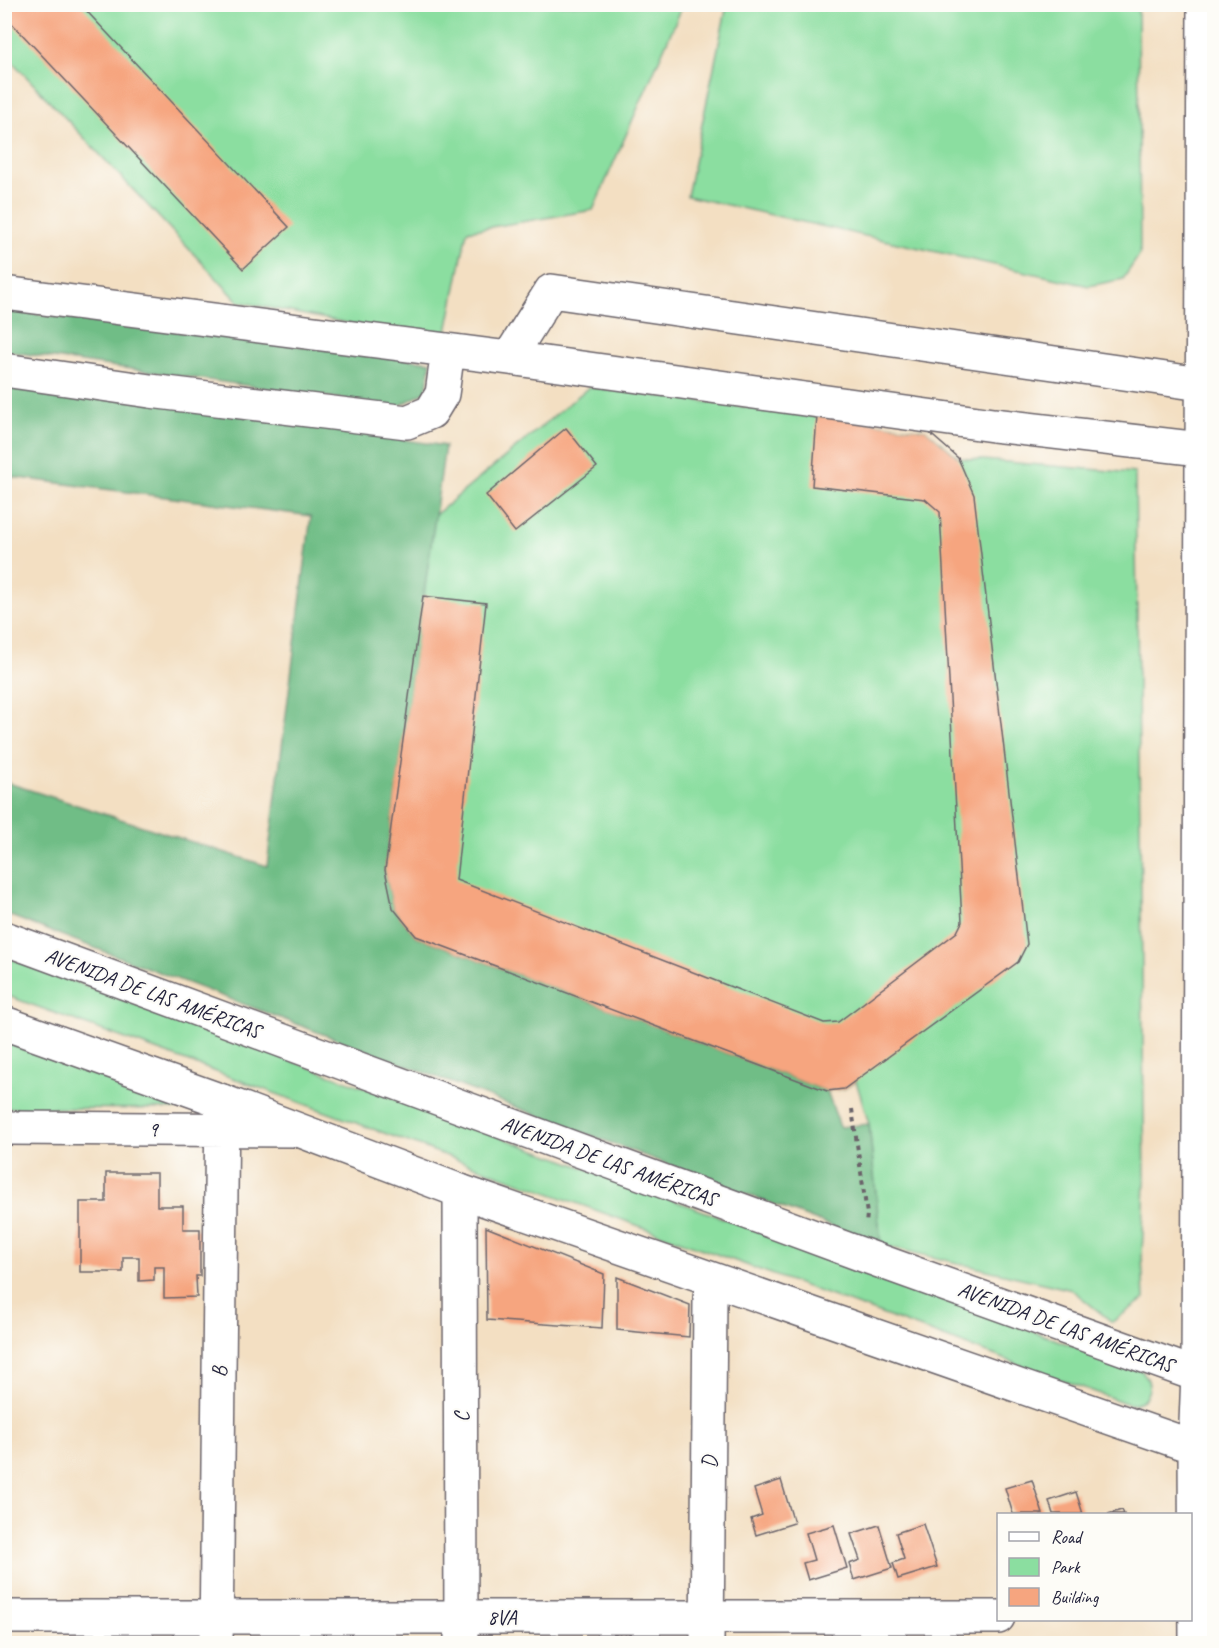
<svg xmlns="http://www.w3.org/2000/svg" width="1219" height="1648" viewBox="0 0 1219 1648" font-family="Caveat,sans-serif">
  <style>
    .built { fill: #f7cfd5 }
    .green { fill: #8bdea0; stroke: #56806e; stroke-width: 1.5 }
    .forest { fill: #70bd86; stroke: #497060; stroke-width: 1.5 }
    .building { fill: #f6a57f }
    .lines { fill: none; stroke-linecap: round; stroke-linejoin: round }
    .minor-casing { stroke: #6b646a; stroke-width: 36 }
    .major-casing { stroke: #6b646a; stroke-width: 36 }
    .path { stroke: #6b646a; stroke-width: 4; stroke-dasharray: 4.5 4.5; stroke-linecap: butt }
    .minor { stroke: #fff; stroke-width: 33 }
    .major { stroke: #fff; stroke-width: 33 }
    .labels { text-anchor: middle; stroke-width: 4.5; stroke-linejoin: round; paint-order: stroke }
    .street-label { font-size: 21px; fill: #22223b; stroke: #fdfcf7 }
  </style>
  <rect width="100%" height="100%" fill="#fdfcf7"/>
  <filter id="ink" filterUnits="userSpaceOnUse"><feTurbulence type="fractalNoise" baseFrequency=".0167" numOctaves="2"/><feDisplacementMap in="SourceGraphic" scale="12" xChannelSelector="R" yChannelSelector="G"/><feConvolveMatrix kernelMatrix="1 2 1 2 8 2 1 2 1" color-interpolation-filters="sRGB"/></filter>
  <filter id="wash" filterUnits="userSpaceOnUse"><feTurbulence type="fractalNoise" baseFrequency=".008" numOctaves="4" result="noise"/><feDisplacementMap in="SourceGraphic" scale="24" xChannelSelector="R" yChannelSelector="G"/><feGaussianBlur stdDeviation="1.35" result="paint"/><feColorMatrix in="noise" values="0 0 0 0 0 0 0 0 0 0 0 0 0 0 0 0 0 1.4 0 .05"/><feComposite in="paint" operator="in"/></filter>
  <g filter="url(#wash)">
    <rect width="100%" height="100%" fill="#f3dfc2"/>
    <path class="built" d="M1203,1460L1214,1465V1643H1207Z"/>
    <path class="green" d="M5,5H683L593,210L467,231L445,342L239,302L5,54Z
      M727,5H1138L1140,254L1123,279L1089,286L687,196Z
      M589,387L926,430L959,458L1135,473L1145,1182L1142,1256L1144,1299L1112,1322L1072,1290L881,1245L869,1124L856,1081L844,1089L827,1091L416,936L393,908L385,870L434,516Z
      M4,956L1142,1371C1156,1385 1148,1405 1128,1404L5,995Z
      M5,1042L191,1109L5,1108Z"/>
    <path class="forest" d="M5,310L431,362L426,392L397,407L5,351Z
      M4,379L445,446L385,870L393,908L416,936L827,1091L840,1127L869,1124L881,1245L5,914V782L267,866L311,516L5,476Z"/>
    <g id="blocks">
      <path class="building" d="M4,4H80L289,227L243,269L4,15Z
        M817,416L926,430L958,458L974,495L1027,944L1018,962L844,1089L827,1091L416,936L393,908L385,870L423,596L486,603L456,880L824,1023L838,1022L957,932L962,922L940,512L925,499L812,486Z
        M566,428L597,467L515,532L486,495Z
        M106,1173H157V1206H183V1229H200V1276H196L197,1297L164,1298V1267H154V1280L139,1281V1257H123V1272H80V1202H106Z
        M486,1227L604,1274L602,1328L487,1320Z
        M617,1277L690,1305L689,1337L617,1330Z
        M781,1480L794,1523L756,1535L751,1519L762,1515L754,1489Z
        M1032,1480L1043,1514H1013L1005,1488Z
        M1076,1492L1083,1514H1053L1049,1501Z
        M1122,1510L1124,1514H1108Z
        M923,1524L937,1567L898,1579L893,1563L904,1559L896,1533Z
        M834,1525L847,1568L808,1580L803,1563L814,1560L806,1533Z
        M879,1525L892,1568L854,1580L849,1564L860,1560L851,1534Z"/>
    </g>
  </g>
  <g filter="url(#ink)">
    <use href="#blocks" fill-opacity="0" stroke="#6b646a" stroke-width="1.5"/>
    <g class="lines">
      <defs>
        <path id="minor" d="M4,293L509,358
          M4,370L150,391L407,422L431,412L442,394L448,350
          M1201,384L551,291L509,358L993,425L1200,449L1214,442
          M4,1128L297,1130
          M460,1191L461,1644
          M4,1617H998
          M216,1644L222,1101
          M707,1644L710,1298L712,1280
          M1196,1644L1195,1447L1198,1374L1204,4"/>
        <path id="major" d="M4,938L863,1255L1214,1381
          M4,1023L222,1101L460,1191L1214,1454"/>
      </defs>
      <use href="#minor" class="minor-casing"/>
      <use href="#major" class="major-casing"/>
      <path class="path" d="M852,1109L867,1214L866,1224"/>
      <use href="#minor" class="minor"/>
      <use href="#major" class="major"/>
    </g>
  </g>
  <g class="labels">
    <g class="street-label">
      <text transform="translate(153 993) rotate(20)" y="7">AVENIDA DE LAS AMÉRICAS</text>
      <text x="153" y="1136">9</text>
      <text transform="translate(609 1161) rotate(20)" y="7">AVENIDA DE LAS AMÉRICAS</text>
      <text transform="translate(1066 1327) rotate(20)" y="7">AVENIDA DE LAS AMÉRICAS</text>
      <text transform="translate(219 1372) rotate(-89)" y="7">B</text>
      <text transform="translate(461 1417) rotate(-90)" y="7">C</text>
      <text transform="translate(709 1462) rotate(-89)" y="7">D</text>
      <text x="502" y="1624">8VA</text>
    </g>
  </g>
  <rect width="1219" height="1648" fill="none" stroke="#fdfcf7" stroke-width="24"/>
  <rect x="997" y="1513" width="195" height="108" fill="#fdfcf7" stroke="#a5a5ac" stroke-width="1.5"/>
  <rect x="1009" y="1532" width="30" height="9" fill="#ffffff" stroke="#a5a5ac" stroke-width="1.5"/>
  <text x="1051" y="1543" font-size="18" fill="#22223b">Road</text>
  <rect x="1009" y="1558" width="30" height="18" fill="#8bdea0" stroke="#a5a5ac" stroke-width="1.5"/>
  <text x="1051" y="1573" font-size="18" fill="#22223b">Park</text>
  <rect x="1009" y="1588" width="30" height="18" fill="#f6a57f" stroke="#a5a5ac" stroke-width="1.5"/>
  <text x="1051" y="1603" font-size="18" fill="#22223b">Building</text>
</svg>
